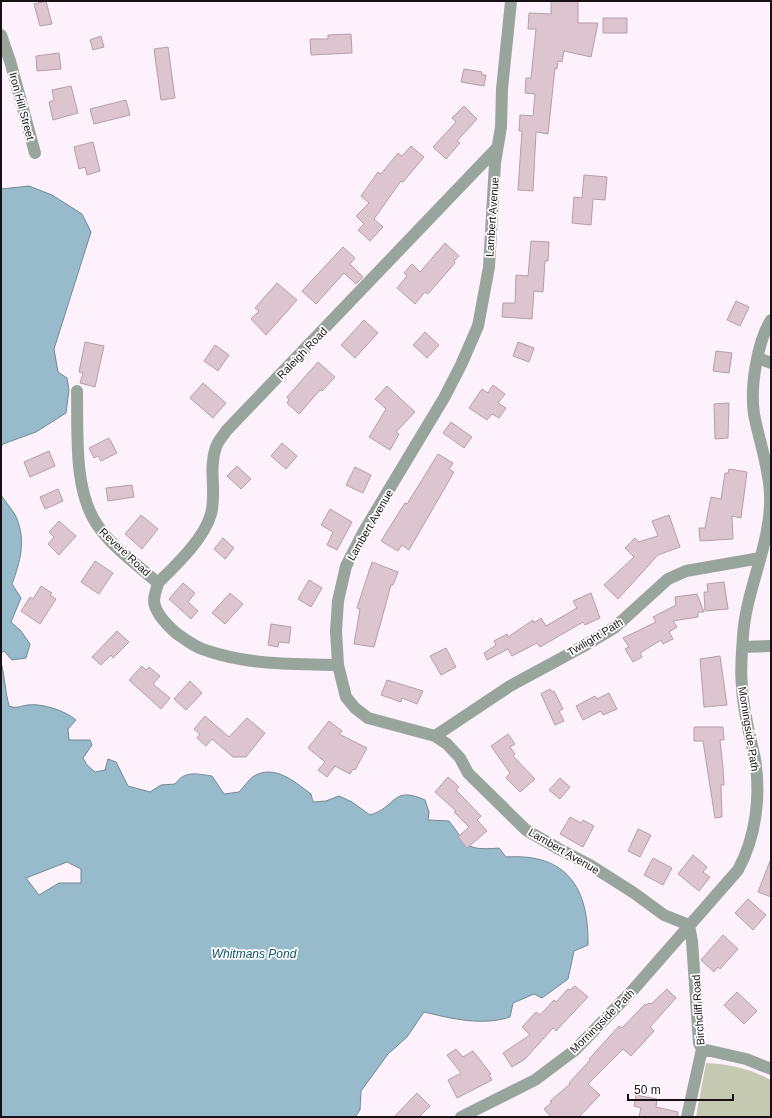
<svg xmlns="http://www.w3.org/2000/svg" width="772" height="1118" viewBox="0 0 772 1118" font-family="Arial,sans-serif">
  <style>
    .green { fill: #c5c9b2 }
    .water { fill: #98bbcc; stroke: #718895; fill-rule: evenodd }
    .building { fill: #ddc5d0; stroke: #b69ea9 }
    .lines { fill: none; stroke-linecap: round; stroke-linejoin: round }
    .street { stroke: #98a59c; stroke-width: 12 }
    .labels { text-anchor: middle; stroke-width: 3.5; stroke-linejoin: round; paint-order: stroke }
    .street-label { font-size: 11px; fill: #171116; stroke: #fff }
    .water-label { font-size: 12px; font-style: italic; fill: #11526b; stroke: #fff }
  </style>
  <rect width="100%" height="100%" fill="#fdf1fb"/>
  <path class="green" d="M706,1063C729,1064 751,1069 771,1080V1117H696Z"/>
  <path class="water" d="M29,186L52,195L82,214L91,232L54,349L58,372L67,378L69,390L66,413L36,432L3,444L1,447V189Z
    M1,495C6,503 14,511 17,519C26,542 20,562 12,584L21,598L11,622L21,631L30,644L26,658L12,660L4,651L1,653Z
    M1,662C5,677 5,691 9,706C16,709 20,706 28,705C42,703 66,711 76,720L68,729L69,740H90L92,745L83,758L87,765L95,772L105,770L108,759L116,762L128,786L150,792L161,785L175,784C185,770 197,774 212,776L224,794L239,792C244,787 249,779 254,776C275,764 295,782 311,794L313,802L326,801L339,796L352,802L370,815C397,807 392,785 425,800L429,812L428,820L449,821C468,845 464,851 499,848L506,857C567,853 589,888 588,945L574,951L568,979L542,998L534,994L513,1003L510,1017C482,1026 453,1019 424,1012L407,1037L388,1054L361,1091L360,1110L355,1117H1ZM67,862L81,869V883H59L39,895L26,878Z"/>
  <path class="building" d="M46,1L52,24L40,26L34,4Z
    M551,1H578V23H598L591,57L564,51L562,62L558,61L557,69L555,68L548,134L536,132L533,191L518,190L522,131H519L520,115L533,116L535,94L525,93L526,78H531L536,29H528L529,13L551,14Z
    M603,18H627V33H603Z
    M351,34L352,53L311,55L310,39H328V35Z
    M101,36L104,47L93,50L90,40Z
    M168,47L175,98L161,100L154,49Z
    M59,53L61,69L37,71L36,56Z
    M464,69L482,72V75H486L484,86L461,82Z
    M71,86L78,113L53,120L49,102L54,100L52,90Z
    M126,100L130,115L94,124L90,109Z
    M464,106L477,119L457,141L460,143L446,159L433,147L456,122L452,118Z
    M93,142L100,171L87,175L85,167L79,169L74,147Z
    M411,146L424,157L403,182L401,181L374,219L383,227L370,241L358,230L364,224L356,216L369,203L361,196L378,172L381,174L398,153L402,156Z
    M584,175L607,177L605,200L593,199L591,225L572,223L574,197L582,198Z
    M531,241L549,242L548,261H545L543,292L534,291L532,319L502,317L503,303H515L516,275L528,276Z
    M445,243L459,256L454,261L455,263L428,294L425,292L415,304L397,288L407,276L404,273L412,264L420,272Z
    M343,247L355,258L350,264L363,277L356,284L344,273L316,304L302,291Z
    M277,283L297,300L266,335L251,319L259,311L255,308Z
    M736,301L749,307L740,326L727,320Z
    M364,320L378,333L355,358L341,345Z
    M425,332L439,345L427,358L413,345Z
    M85,342L104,346L95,387L80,383L83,373L79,372Z
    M518,342L534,348L529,362L513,356Z
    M215,345L229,355L218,371L204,361Z
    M716,351L732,353L729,373L713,371Z
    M318,362L335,377L322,391L320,390L299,414L287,403L289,400L287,397Z
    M203,383L226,403L213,418L190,398Z
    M493,385L505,394L498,403L506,408L499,418L492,414L487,420L469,408L482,389L488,393Z
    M387,386L415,412L396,432L399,434L390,450L369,437L386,409L375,399Z
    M729,403L728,438L715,439L714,404Z
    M451,422L472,437L464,448L443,433Z
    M109,438L117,453L101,461L98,456L94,458L89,448Z
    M282,443L297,456L286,469L271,456Z
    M49,451L55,466L30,477L24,462Z
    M438,454L453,463L449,469L454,472L409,550L402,545L398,551L381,541L405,503L407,504Z
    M237,466L251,479L241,489L227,476Z
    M355,467L371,475L363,493L346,485Z
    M729,469L747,472L741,518L732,516L733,539L700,541L699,528H705L711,497L721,499L725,473H728Z
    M132,485L134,497L108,501L106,488Z
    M58,489L63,501L45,509L40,497Z
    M330,509L352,522L337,550L327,545L333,532L321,525Z
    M141,515L158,529L142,549L125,534Z
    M669,515L680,547L658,555L618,599L604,585L634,557L625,548L635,538L638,542L658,536L652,521Z
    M59,521L76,536L59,555L48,544L54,537L49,532Z
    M223,538L234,548L225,559L214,549Z
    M95,561L113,573L99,594L81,582Z
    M372,562L398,572L393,585H391L374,647L354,644L360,609L357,608Z
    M309,580L322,588L311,607L298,599Z
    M724,582L728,609L705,611L704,592H708L707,584Z
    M183,583L195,593L188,602L198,611L191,619L169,599Z
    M41,586L52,593L50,595L56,599L40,624L21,611L30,597L33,599Z
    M230,593L243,604L225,624L212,613Z
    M591,593L600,618L585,625L583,622L540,647L537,643L512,656L508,649L487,660L484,653L496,645L494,641L507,634L508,637L533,620L534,623L541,618L546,626L577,608L573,601Z
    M697,594L704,612H698V617L673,621L677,627L669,632L673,639L663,644L661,640L640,653L642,657L633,662L625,649L629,647L623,638L656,622L653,617L676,605L675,597Z
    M271,624L291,627L289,643L279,642L278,647L268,645Z
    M117,631L129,642L113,658L111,655L101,665L92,657Z
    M446,648L456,667L441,675L430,656Z
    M720,656L727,705L704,707L700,659Z
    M142,666L146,670L149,667L160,676L153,684L170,698L161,709L129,680Z
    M387,680L423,691L417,704L402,698L401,702L381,695Z
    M190,681L202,693L186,710L174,699Z
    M550,689L552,692L554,691L563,709L559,711L564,721L555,725L541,694Z
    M609,693L617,709L603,715L601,711L583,720L576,706L595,696L597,699Z
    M205,716L229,737L247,718L265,733L246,757H233L212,739L206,746L197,738L200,734L194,729Z
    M329,721L342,731L339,734L367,748L355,770L353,769L350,774L335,766L327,777L318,770L325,762L308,748Z
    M694,727H723L724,740H720L723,768L724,785H721L722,817L715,818L703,741H694Z
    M508,734L515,744L510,747L515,754L513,756L535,779L520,792L506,778L510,773L491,746Z
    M448,777L459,787L456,790L481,816L477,820L487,831L467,848L458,837L469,827L454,812L456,811L435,792Z
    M560,778L570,787L560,799L549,790Z
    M570,817L581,823L583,820L594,826L583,847L560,834Z
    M638,829L651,835L640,857L628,851Z
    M693,855L707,867L703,872L710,877L699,891L678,874Z
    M653,858L672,868L663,885L644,875Z
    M770,861H771V897L758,892Z
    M748,899L766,915L753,930L735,913Z
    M723,935L738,949L720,969L718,967L714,972L701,960Z
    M575,986L588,997L556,1031L553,1028L525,1059L512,1067L503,1053L530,1035L522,1027L536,1012L540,1015L554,1000L556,1002L568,989L570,990Z
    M667,989L676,998L650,1027L654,1031L631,1056L623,1049L588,1084L600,1095L579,1117H551L544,1109L552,1102L550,1101L570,1084L569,1083L590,1060L589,1059L619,1026L622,1028L645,1004L646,1005L649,1003L651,1004Z
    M737,992L757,1011L744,1024L724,1005Z
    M456,1049L463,1057L473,1051L491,1074L489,1075L492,1080L457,1098L448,1080L461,1073L447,1055Z
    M417,1093L430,1106L419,1117H394Z
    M636,1095L657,1099L656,1107L678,1112V1117H639L641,1108L634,1106Z"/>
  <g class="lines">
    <path class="street" d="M511,1L502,89L501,127L495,163L489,267L478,326L461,365L444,398L364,531L346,566L338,601L336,631L338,665L346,697L355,708L368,718L435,736L447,744L460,758L468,773L526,830L559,849L590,865L634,893L664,915L689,925L692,941L699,1043L702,1049L687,1117
      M1,35L10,61L35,153
      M758,358L771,363
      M77,391C78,432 73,491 98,526C113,548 138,565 158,583C157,588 154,595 154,601C155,613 167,625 176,633C186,640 196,648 208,651C249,665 295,664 338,665
      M158,583C176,565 204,539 211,514C217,492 208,469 216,447C218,441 223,436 226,431L497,148
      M743,647L771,646
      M435,736L510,686L582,647L614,628L668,579L686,571L760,558
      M702,1049L746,1059L771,1069
      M461,1117L535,1080L575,1050L632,991L738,870C756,837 761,796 755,759C750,735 743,711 742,687C740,670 742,653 743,636C746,588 772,543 770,494C769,467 759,441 754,414C750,388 757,342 771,320"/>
  </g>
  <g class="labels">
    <g class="street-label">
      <text transform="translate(22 106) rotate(75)" y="4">Iron Hill Street</text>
      <text transform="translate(492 217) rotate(-86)" y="4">Lambert Avenue</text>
      <text transform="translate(302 353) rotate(-46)" y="4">Raleigh Road</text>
      <text transform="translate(370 525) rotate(-60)" y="4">Lambert Avenue</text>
      <text transform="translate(125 552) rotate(43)" y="4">Revere Road</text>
      <text transform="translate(595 637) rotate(-31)" y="4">Twilight Path</text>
      <text transform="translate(749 729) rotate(81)" y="4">Morningside Path</text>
      <text transform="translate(564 851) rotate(30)" y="4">Lambert Avenue</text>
      <text transform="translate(698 1010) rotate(-94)" y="4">Birchcliff Road</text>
      <text transform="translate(602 1021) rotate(-45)" y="4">Morningside Path</text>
    </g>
    <g class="water-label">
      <text x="254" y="958">Whitmans Pond</text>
    </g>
  </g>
  <rect width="772" height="1118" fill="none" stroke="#171116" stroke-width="4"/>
  <path d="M628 1094v6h105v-6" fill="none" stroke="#171116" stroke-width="2"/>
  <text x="634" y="1094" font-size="12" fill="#171116" stroke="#ffffff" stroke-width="3" paint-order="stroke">50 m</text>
</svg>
